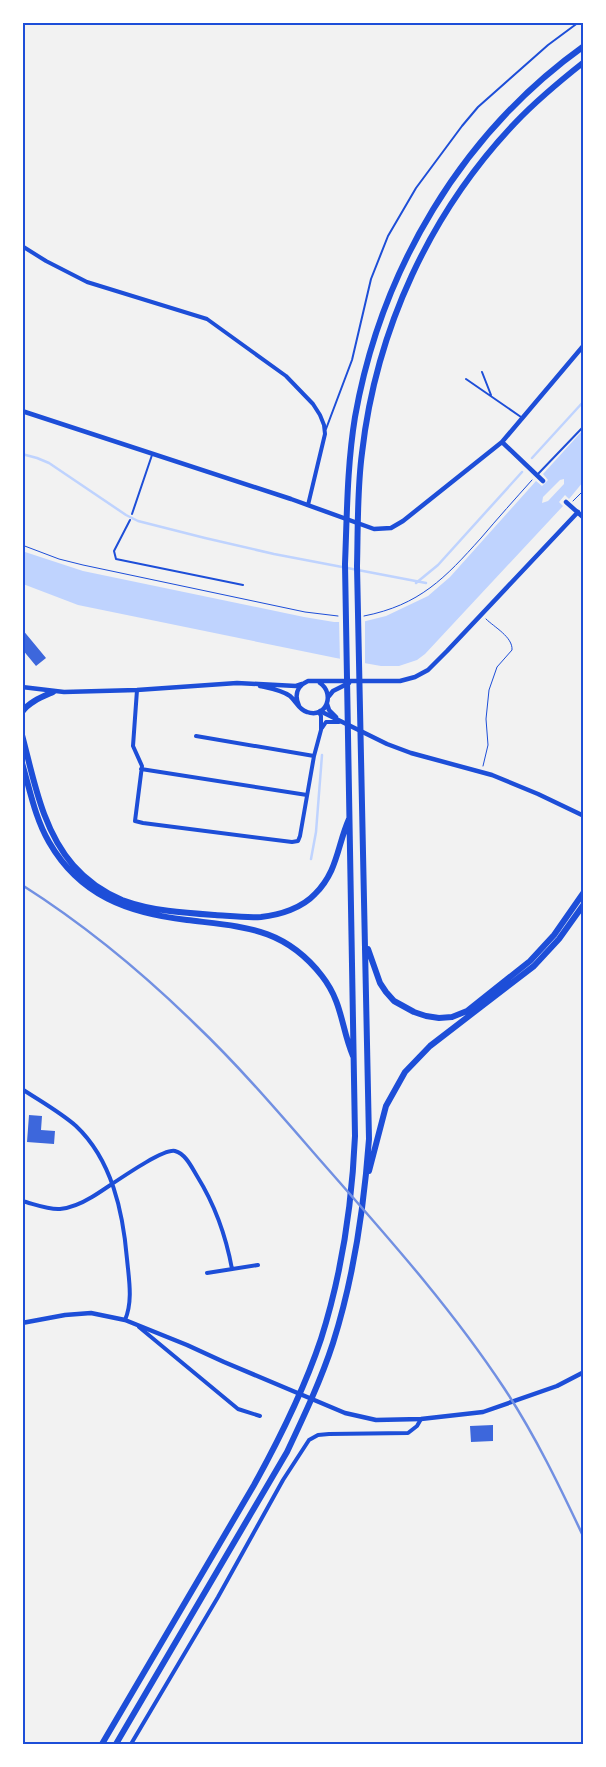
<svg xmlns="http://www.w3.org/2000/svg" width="606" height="1767" viewBox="0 0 606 1767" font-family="'Varela Round',sans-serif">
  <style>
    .water { fill: #bfd3fe }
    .pier { fill: #f2f2f2 }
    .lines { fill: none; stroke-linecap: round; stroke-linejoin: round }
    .stream { stroke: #bfd3fe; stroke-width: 2.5 }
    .building { fill: #3d67dc }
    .path { stroke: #1d4ed8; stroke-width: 1 }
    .service { stroke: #1d4ed8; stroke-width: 2 }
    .minor { stroke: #1d4ed8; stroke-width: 4 }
    .tertiary { stroke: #1d4ed8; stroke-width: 4.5 }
    .trunk { stroke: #1d4ed8; stroke-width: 6 }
    .rail { stroke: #7290e2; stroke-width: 2.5 }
    .neatline { fill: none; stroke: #1d4ed8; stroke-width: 2 }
  </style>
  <rect width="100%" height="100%" fill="#f2f2f2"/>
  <path class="water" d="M583,430V482L569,499L565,495L559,502L563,506L425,654L417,660L399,666H381L336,658L78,605L23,584L22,551L83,571L304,617L334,622H362L386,616L428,596L450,577L536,481L542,486L548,480L543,474Z"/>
  <path class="pier" d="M564,479V484L548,501L542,503L543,497L560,480Z
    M365,618V666L340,662L339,620Z"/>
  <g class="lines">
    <path class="stream" d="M22,454L37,458L49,463L126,515L138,521L205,538L274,554L426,583
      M532,458L584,401
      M416,583L438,565L522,472
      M311,859L316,832L322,755"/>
  </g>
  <path class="building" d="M22,629L46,658L36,666L22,649Z
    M29,1115L42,1116L41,1130L55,1131L54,1144L27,1142Z
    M493,1425V1441L471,1442L470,1426Z"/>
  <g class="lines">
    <path class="path" d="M573,501L584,490
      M22,545L59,559L83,565L305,612L338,616
      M364,616C420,605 445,578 481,538C498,518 515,499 532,480
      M483,766L488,745L486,719L489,690L497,667L512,650C513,637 494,627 486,619"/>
    <path class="service" d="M482,372L491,395
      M466,379L521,417
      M326,429L352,360L371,279L388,236L416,188L462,126L478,107L548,45L579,22
      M537,475L584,426
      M132,514L152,455
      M130,520L114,551L116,559L243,585"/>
    <path class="minor" d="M22,246L46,261L87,282L207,319L286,376L313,404L320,415L324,425L325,434L308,505
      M137,690L133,746L142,766L135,821L143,823L292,842L298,841L300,836L314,756L321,730V716L319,712
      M322,728L326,722H339
      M196,736L314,756
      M141,769L307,795
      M22,1089C40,1101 60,1112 76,1126C112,1160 123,1212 127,1259C129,1280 133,1301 125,1320
      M22,1201C34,1204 49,1210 60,1209C71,1208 82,1203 92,1197C106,1189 161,1148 175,1151C186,1154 192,1168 197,1176C215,1205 226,1236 232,1269
      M207,1273L258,1265
      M139,1327L238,1409L260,1416
      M131,1744L218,1597L283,1480L309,1440L318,1435L329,1434L408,1433L417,1426L421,1419"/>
    <path class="tertiary" d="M22,411L291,499L374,529L391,528L403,521L502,442L584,345
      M502,442L543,481
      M566,502L584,518
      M260,686C269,688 282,690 290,696C296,701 299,710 307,712C327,719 335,693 320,683
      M22,687L64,692L137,690L237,683L296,686L302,684
      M329,696L333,691L349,683
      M327,704L329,710L336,717
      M299,706C294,695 297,686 308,681H400L415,677L428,670L447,651L578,512
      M320,711L387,744L411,753L492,775L538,794L584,816
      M22,1323L65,1315L91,1313L125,1320L187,1345L224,1362L345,1413L376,1420L421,1419L483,1412L557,1386L584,1372"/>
    <path class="trunk" d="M22,712C29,702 42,697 53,692
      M22,735C34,780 42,829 73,865C86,880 103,892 122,900C152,911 184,913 215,915C230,916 246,918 261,917C280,915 302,908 315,894C338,871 337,846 349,819
      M22,763C30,790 35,818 49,842C80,896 128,913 187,920C243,927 284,927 322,976C343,1003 341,1028 353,1056
      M368,949L380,983L386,992L394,1001L414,1012L426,1016L439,1018L452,1017L467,1011L530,961L554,935L584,892
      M369,1171L386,1106L405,1072L430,1046L534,966L559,939L584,904
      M102,1744L254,1485C280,1438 304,1390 321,1339C342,1273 352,1205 355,1136L345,564C347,515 347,466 355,417C381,270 461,134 584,46
      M116,1744L287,1452C304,1416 321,1380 333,1343C354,1277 364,1208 369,1139L357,566C358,529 357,490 362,453C376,330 430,212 516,122C537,100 560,81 584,62"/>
    <path class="rail" d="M22,885C85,925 143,973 196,1025C240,1067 280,1114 320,1160C384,1233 450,1306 504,1388C535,1435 560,1487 584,1538"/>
  </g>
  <rect width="606" height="1767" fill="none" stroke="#ffffff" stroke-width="48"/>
  <rect x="24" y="24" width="558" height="1719" class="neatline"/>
</svg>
